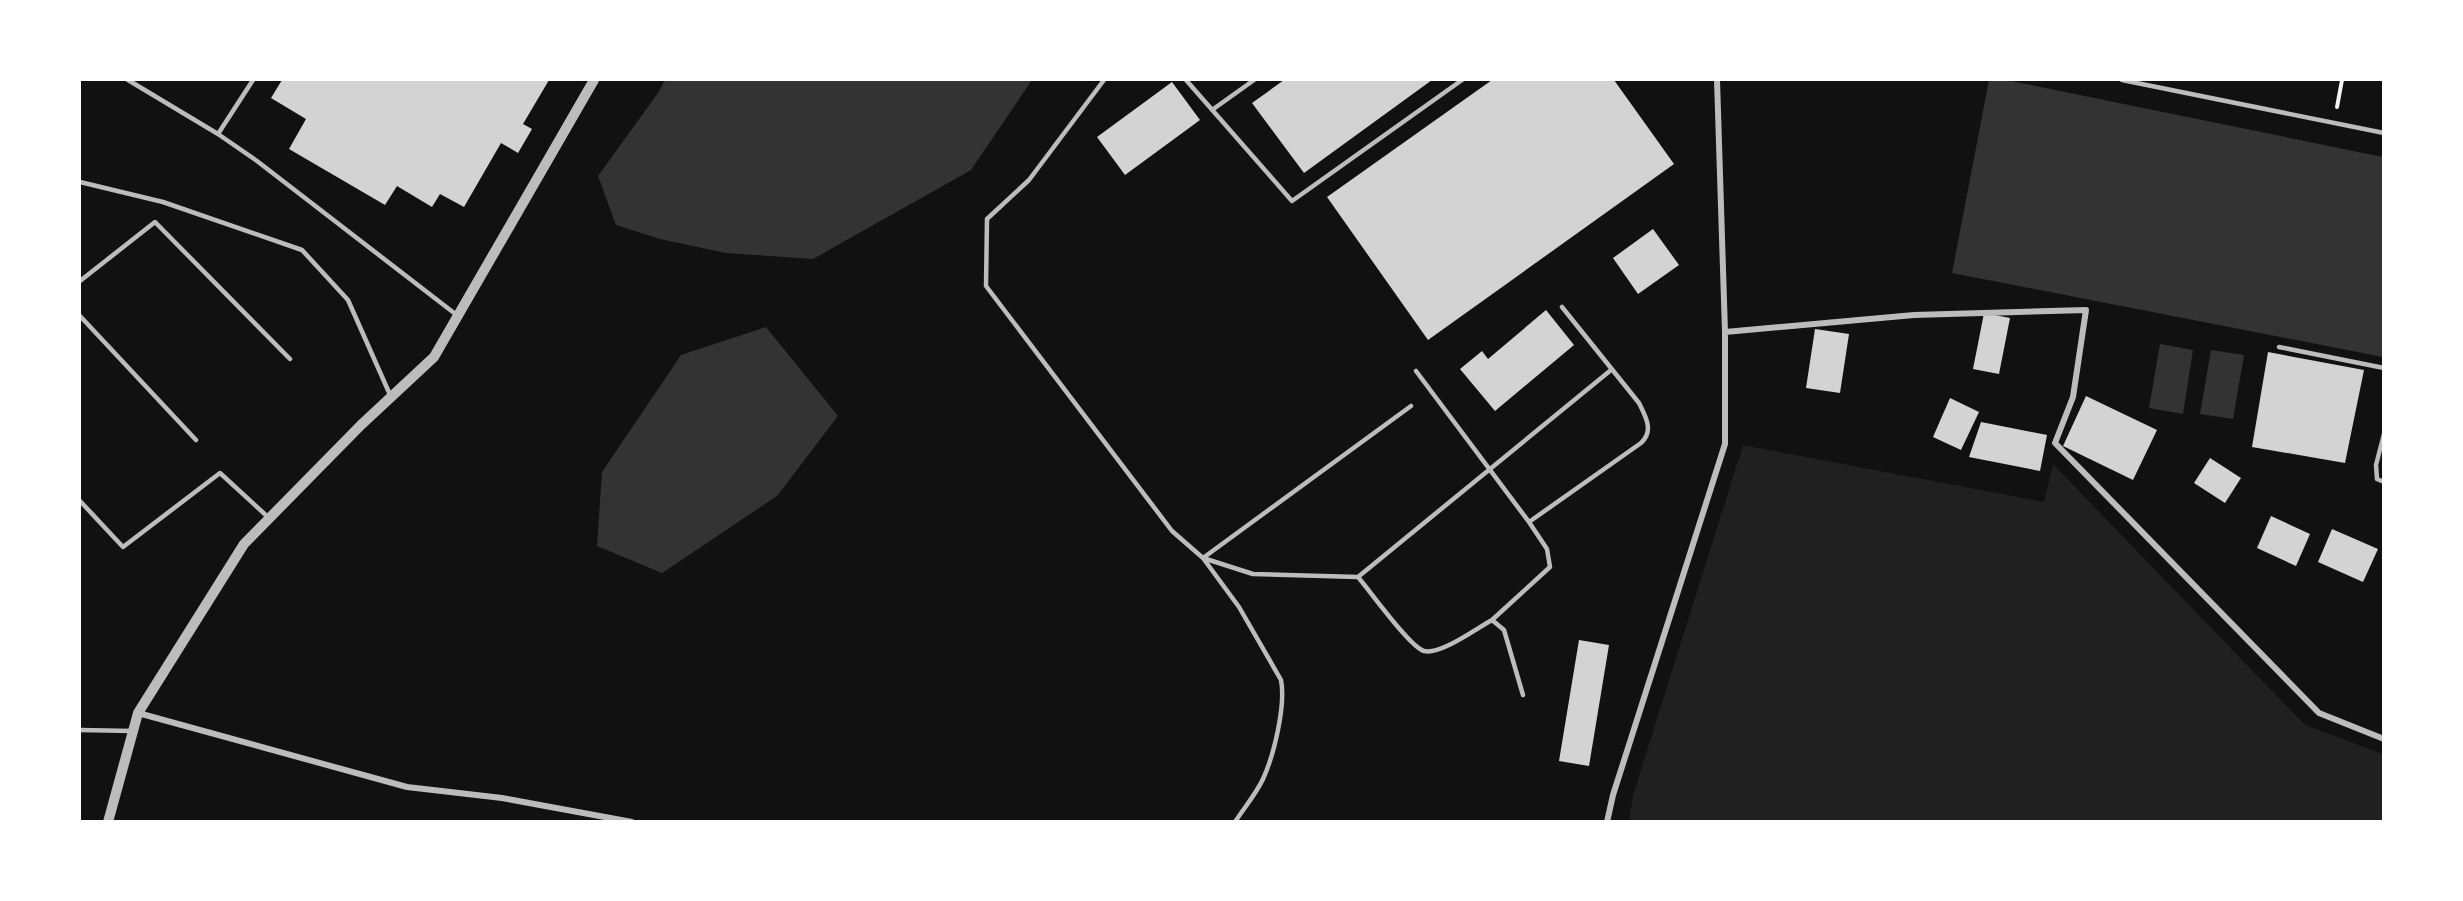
<svg xmlns="http://www.w3.org/2000/svg" width="2463" height="901" viewBox="0 0 2463 901" font-family="'Fira Sans',sans-serif">
  <style>
    .green { fill: #202020 }
    .water { fill: #333 }
    .building { fill: #d3d3d3 }
    .lines { fill: none; stroke-linecap: round; stroke-linejoin: round }
    .path { stroke: #f5f5f5; stroke-width: 4 }
    .service { stroke: #bcbcbc; stroke-width: 4.5 }
    .minor { stroke: #bcbcbc; stroke-width: 6 }
    .tertiary { stroke: #bcbcbc; stroke-width: 10 }
  </style>
  <rect width="100%" height="100%" fill="#111"/>
  <path class="green" d="M1743,445L2044,502L2053,464L2305,725L2383,754V821H1629L1633,795Z"/>
  <path class="water" d="M665,80H1032L971,170L813,259L726,253L660,239L616,225L598,176L658,93Z
    M1989,80H2006L2383,157V357L1952,273Z
    M766,327L838,416L777,496L662,573L597,546L602,472L681,355Z
    M2160,344L2193,350L2183,414L2149,408Z
    M2211,350L2244,355L2233,419L2200,414Z"/>
  <path class="building" d="M282,80H549L523,124L532,129L518,153L501,143L464,207L440,194L432,207L397,186L385,205L289,149L306,119L271,98Z
    M1284,80H1432L1304,173L1252,103Z
    M1492,80H1614L1674,164L1428,340L1327,197Z
    M1172,82L1200,120L1125,175L1097,137Z
    M1653,229L1679,265L1638,294L1613,258Z
    M1546,310L1574,345L1495,411L1460,369L1482,351L1488,359Z
    M1984,313L2010,318L1999,374L1973,369Z
    M1815,329L1849,334L1840,393L1806,388Z
    M2268,352L2364,370L2345,463L2252,447Z
    M2086,396L2157,430L2133,480L2063,446Z
    M1950,398L1979,412L1961,450L1933,437Z
    M1981,422L2047,435L2040,471L1969,457Z
    M2210,458L2241,478L2225,503L2194,483Z
    M2271,516L2310,534L2296,566L2257,548Z
    M2332,529L2378,549L2363,582L2318,562Z
    M1579,640L1609,645L1589,766L1559,761Z"/>
  <g class="lines">
    <path class="path" d="M2337,107L2342,80"/>
    <path class="service" d="M128,80L218,134
      M253,80L218,134L257,161L458,316
      M1104,80L1029,180L987,219L986,286L1172,531L1203,558L1253,574L1358,577C1370,591 1410,647 1424,651C1441,655 1477,628 1492,620L1504,630L1523,695
      M1186,80L1292,201L1462,80
      M2122,80L2384,133
      M1212,110L1254,80
      M80,182L163,202L302,250L348,300L391,397
      M80,281L155,222L290,359
      M80,316L196,440
      M2279,347L2384,368
      M1416,371L1529,522L1547,549L1550,567L1492,620
      M2384,434L2376,465L2377,479L2384,482
      M80,501L123,547L220,473L269,518
      M1529,522L1641,443C1654,431 1646,417 1639,403L1562,307
      M1358,577L1611,370
      M80,730L132,731
      M1235,822C1244,808 1256,794 1263,779C1274,755 1286,705 1281,680L1239,607L1203,558L1411,406"/>
    <path class="minor" d="M1725,332L1914,315L2086,310L2073,397L2055,443L2319,713L2384,739
      M138,713L407,787L502,798L632,822
      M1607,822L1613,795L1725,444V332L1717,80"/>
    <path class="tertiary" d="M108,822L138,713L244,544L361,425L434,357L594,80"/>
  </g>
  <rect width="2463" height="901" fill="none" stroke="#ffffff" stroke-width="162"/>
</svg>
